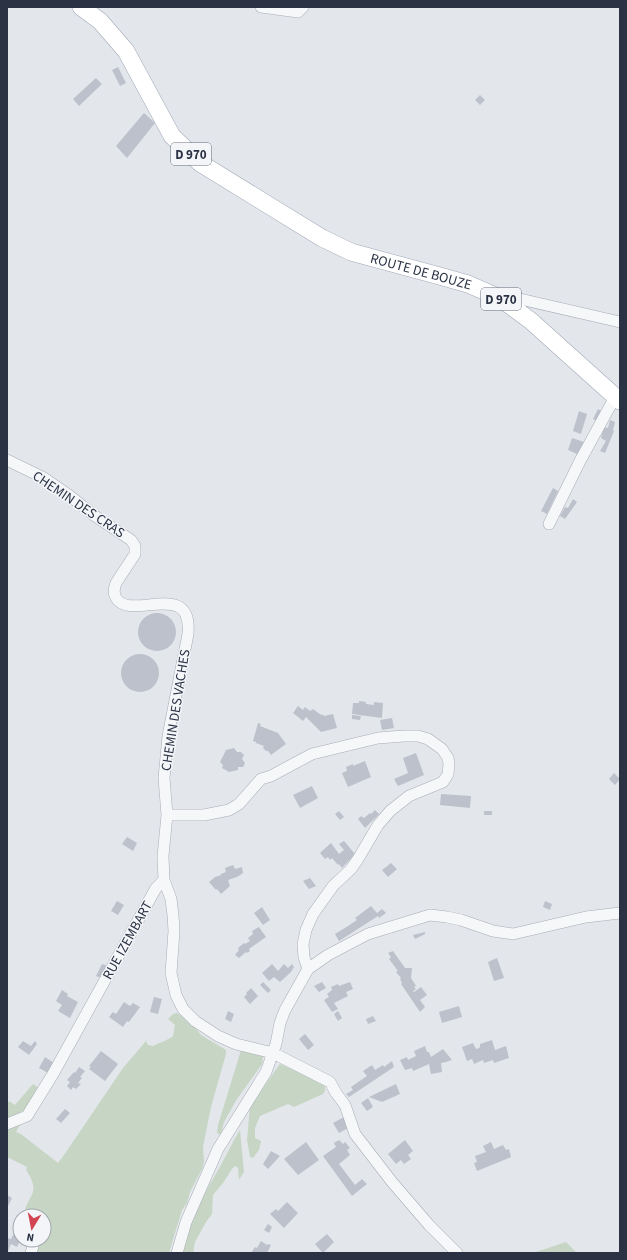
<svg xmlns="http://www.w3.org/2000/svg" width="627" height="1260" viewBox="0 0 627 1260" font-family="'Source Sans 3',sans-serif">
  <style>
    .green { fill: #c7d6c4 }
    .building { fill: #bdc1cb }
    .lines { fill: none; stroke-linecap: round; stroke-linejoin: round }
    .minor-casing { stroke: #a8acb6; stroke-width: 12 }
    .primary-casing { stroke: #a1a9b8; stroke-width: 18 }
    .minor { stroke: #f6f7f9; stroke-width: 11 }
    .primary { stroke: #fff; stroke-width: 17 }
    .labels { text-anchor: middle; stroke-width: 3; stroke-linejoin: round; paint-order: stroke }
    .shield { fill: #f3f5f8; stroke: #666c7a; stroke-width: 1 }
    .shield-label { font-size: 13px; font-weight: bold; fill: #2a3244 }
    .street-label { font-size: 14px; fill: #2a3244; stroke: #f3f5f8 }
  </style>
  <rect width="100%" height="100%" fill="#e3e6eb"/>
  <path class="green" d="M177,1013L180,1015L192,1024L201,1035L226,1050V1054L211,1107L203,1147L204,1162L202,1169L190,1192L187,1203L182,1210L169,1253H35L40,1240H44V1216H24C26,1194 43,1195 26,1170L27,1167L7,1157V1104L9,1101L15,1105L33,1084L40,1089L16,1132L21,1134L58,1163L64,1155L123,1068L146,1041L148,1045L153,1046C160,1042 167,1041 173,1036L175,1025L168,1019L173,1014Z
    M241,1050L249,1052L263,1056L262,1064L237,1099L224,1122L221,1134H218L217,1132L218,1125Z
    M280,1064L320,1081L325,1084V1091L323,1094L294,1107L288,1104L260,1116L255,1128V1138L261,1141L259,1150L253,1158L250,1157L247,1140L250,1106Z
    M240,1130L244,1172L239,1180L238,1168L235,1166L232,1169L223,1183L213,1195L212,1214L206,1222L195,1242L193,1253H183C187,1219 206,1192 222,1163C228,1152 233,1141 240,1130Z
    M566,1242L577,1253H533Z"/>
  <path class="building" d="M118,67L126,83L120,86L112,70Z
    M96,78L102,84L79,106L73,99Z
    M480,95L485,100L480,105L475,100Z
    M144,113L155,123L127,158L116,146Z
    M598,409L603,412L599,422L593,419Z
    M579,411L587,414L581,434L573,431Z
    M610,420L615,422L613,430L614,431L605,453L600,451L606,441L601,438L604,427L608,428Z
    M572,438L584,442L579,455L568,450Z
    M553,488L558,491L547,514L541,511Z
    M573,499L577,502L565,519L560,516L565,507L568,508Z
    M138 632a19 19 0 1 1 38 0a19 19 0 1 1-38 0Z
    M121 673a19 19 0 1 1 38 0a19 19 0 1 1-38 0Z
    M359,701L366,702V704L374,705V702L383,703L382,718L352,714L353,703H359Z
    M298,706L303,710L305,707L310,711L313,709L321,715L322,714L324,716L333,714L337,728L321,732L306,717L303,721L293,713Z
    M352,715L361,716L360,720L352,719Z
    M392,718L394,728L382,730L380,720Z
    M258,723L261,724L260,726L278,733L286,744L271,755L268,751H266L263,748L264,746L256,743V742L253,741Z
    M234,748L237,752H241L244,755L242,759L245,763L243,767H238V770L229,772L222,768L223,765L220,762L226,750Z
    M416,753L424,775L398,786L394,779L408,773L403,758Z
    M365,761L371,777L348,787L342,773L347,771L346,767L353,764V766Z
    M614,773L620,779L615,785L609,779Z
    M312,786L318,798L300,808L293,795Z
    M441,794L471,796L470,808L440,805Z
    M375,810L379,814L365,828L358,819L361,816L364,818L370,813L371,814Z
    M339,811L344,817L340,820L335,814Z
    M484,811H492V815H484Z
    M127,837L137,843L133,851L122,844Z
    M344,841L355,854L342,868L339,864L343,861L338,865L332,858L330,860L328,857L325,859L320,853L331,843L339,854L344,850L339,844Z
    M391,863L397,869L388,877L382,870Z
    M233,865L235,869L242,867L243,873L237,877L228,880L230,886L221,894L217,889L216,890L209,882L215,877L221,875V874L226,872L225,868Z
    M310,878L316,886L309,889L303,881Z
    M117,901L124,905L118,915L111,911Z
    M545,901L552,904L550,910L543,907Z
    M371,906L377,913L382,909L386,913L379,918L378,916L339,941L335,934L348,926L357,920L355,918Z
    M262,907L270,920L263,925L254,913Z
    M259,927L266,937L249,949L250,951L247,953L246,952L239,958L235,955L239,950L238,948L244,943L245,944L250,941L248,938L253,934L252,931Z
    M425,932V934L415,939L413,935Z
    M393,951L405,968H412L411,978L416,986L414,987L416,989L413,991L414,992L421,987L427,995L420,1000L425,1007L420,1012L401,984L402,983L400,979L401,978L396,972L398,971L389,959L391,957L388,953Z
    M497,958L504,978L494,981L488,962Z
    M102,964L108,966L102,978L96,976Z
    M272,964L278,971L284,964L288,968L292,964L294,967L291,972L280,982L274,977L269,981L262,973Z
    M263,982L271,990L268,993L260,985Z
    M322,982L326,988L319,992L314,986Z
    M350,982L353,989L346,992L348,996L334,1003L338,1009L332,1012L324,1000L329,997L327,994L332,990L331,987L338,984L339,986Z
    M251,988L258,996L250,1004L244,997L247,994L246,993Z
    M62,990L68,994L67,996L78,1002L70,1018L58,1011L62,1005L56,1001Z
    M154,997L162,999L158,1014L150,1012Z
    M124,1002L130,1006L133,1003L140,1007L129,1022L127,1021L123,1027L109,1017L113,1012L116,1014Z
    M459,1006L462,1017L442,1023L439,1012Z
    M228,1011L234,1014L231,1022L225,1019Z
    M338,1011L342,1018L338,1021L334,1014Z
    M373,1016L376,1021L368,1024L366,1019Z
    M305,1034L314,1045L308,1050L299,1039Z
    M492,1040L495,1050L506,1046L509,1058L494,1063L493,1060L484,1063L483,1060L474,1064L472,1059L467,1061L462,1047L473,1043L476,1049L479,1048L480,1047V1044Z
    M23,1041L31,1046L35,1041L37,1044L29,1055L18,1047Z
    M425,1046L427,1052H429L431,1057L443,1049L452,1060L446,1062L441,1063L442,1072L431,1074L429,1064L413,1071L412,1068L405,1070L400,1060L407,1057L408,1060L416,1056L414,1051Z
    M101,1051L118,1064L105,1081L89,1069L91,1067L89,1066Z
    M45,1057L54,1063L48,1073L39,1068Z
    M392,1061L394,1067L349,1097L346,1094L353,1090L351,1087L367,1076L363,1071L372,1065L375,1070L383,1065L384,1067Z
    M79,1067L85,1071L80,1077L82,1078L78,1083L81,1084L76,1089L73,1087L71,1090L67,1086L70,1082L67,1080L74,1072L75,1073Z
    M396,1084L400,1094L382,1102L369,1097Z
    M368,1098L373,1107L367,1111L361,1103Z
    M65,1109L70,1113L61,1123L56,1119Z
    M344,1117L350,1127L339,1133L333,1123Z
    M339,1140L343,1144L345,1142L350,1148L347,1150L350,1155L339,1164L355,1185L362,1179L367,1184L352,1196L323,1156L336,1147L334,1143Z
    M405,1140L413,1151L408,1155L411,1159L404,1164L401,1160L396,1164L388,1154Z
    M306,1142L319,1160L298,1175L284,1159Z
    M491,1142L494,1149L503,1145L506,1150L509,1149L511,1157L477,1171L474,1163L477,1162L475,1156L486,1152L483,1146Z
    M271,1151L280,1156L268,1169L263,1164Z
    M7,1195L12,1198L7,1208Z
    M287,1202L298,1213L284,1228L270,1214L276,1209L278,1211Z
    M268,1224L272,1227L269,1233L264,1230Z
    M20,1229V1240L17,1247L11,1244L8,1251L7,1250V1238L11,1239L14,1233L18,1235Z
    M327,1234L334,1242L323,1253L315,1244Z
    M261,1241L267,1245L268,1244L271,1245L267,1253H251L255,1247L257,1248Z"/>
  <g class="lines">
    <defs>
      <path id="minor" d="M261,7L298,12L303,7
        M500,298L507,296L620,322
        M7,460L44,478L70,496L95,516L131,540L135,546V554L116,583C114,588 113,593 116,598C130,622 193,578 188,634L168,736L164,778L167,815L163,856L164,880L171,899L173,915L174,931L171,973L176,995L183,1009L195,1021L218,1036L236,1044L273,1053L330,1082L336,1093L345,1105L355,1134L392,1182L429,1225L457,1253
        M549,524L580,461L615,397
        M167,815H204L229,810L239,804L261,779L271,776L312,754L378,738L404,736H418L428,739L442,749L448,758L449,764L448,774L443,782L409,796L390,811L378,825L358,859L351,869L333,886L313,914L306,930L303,944L304,957L308,969
        M7,1124L27,1116L53,1074L156,888L164,880
        M31,1253L33,1246
        M177,1253L186,1222L218,1149L266,1072L276,1044L280,1023L285,1010L308,969L328,955L368,934L430,915L447,917L461,920L493,931L513,934L586,917L620,913"/>
      <g id="primary">
        <path id="s1" d="M81,7L100,21L126,51L172,136L200,163L322,238L351,252L436,275L468,284L500,298L531,321L620,401"/>
      </g>
    </defs>
    <use href="#minor" class="minor-casing"/>
    <use href="#primary" class="primary-casing"/>
    <use href="#minor" class="minor"/>
    <use href="#primary" class="primary"/>
  </g>
  <g class="labels">
    <g class="shield">
      <rect x="171" y="143" width="40" height="22" rx="3"/>
      <rect x="481" y="288" width="40" height="22" rx="3"/>
    </g>
    <g class="shield-label">
      <text x="191" y="159">D 970</text>
      <text x="501" y="304">D 970</text>
    </g>
    <g class="street-label">
      <text dy="5" stroke="none"><textPath href="#s1" startOffset="447">ROUTE DE BOUZE</textPath></text>
      <text transform="translate(79 504) rotate(34)" y="5">CHEMIN DES CRAS</text>
      <text transform="translate(175 710) rotate(-81)" y="5">CHEMIN DES VACHES</text>
      <text transform="translate(127 940) rotate(-61)" y="5">RUE IZEMBART</text>
    </g>
  </g>
  <rect width="627" height="1260" fill="none" stroke="#2a3244" stroke-width="16"/>
  <g transform="translate(32 1228) rotate(190)"><circle r="19" fill="#f3f5f8" stroke="#a3a7b0"/>
  <path d="M0-3L7 15L0 10L-7 15Z" fill="#d44553"/>
  <text y="-6" font-size="11" font-weight="bold" text-anchor="middle" fill="#2a3244">N</text>
  </g>
</svg>
